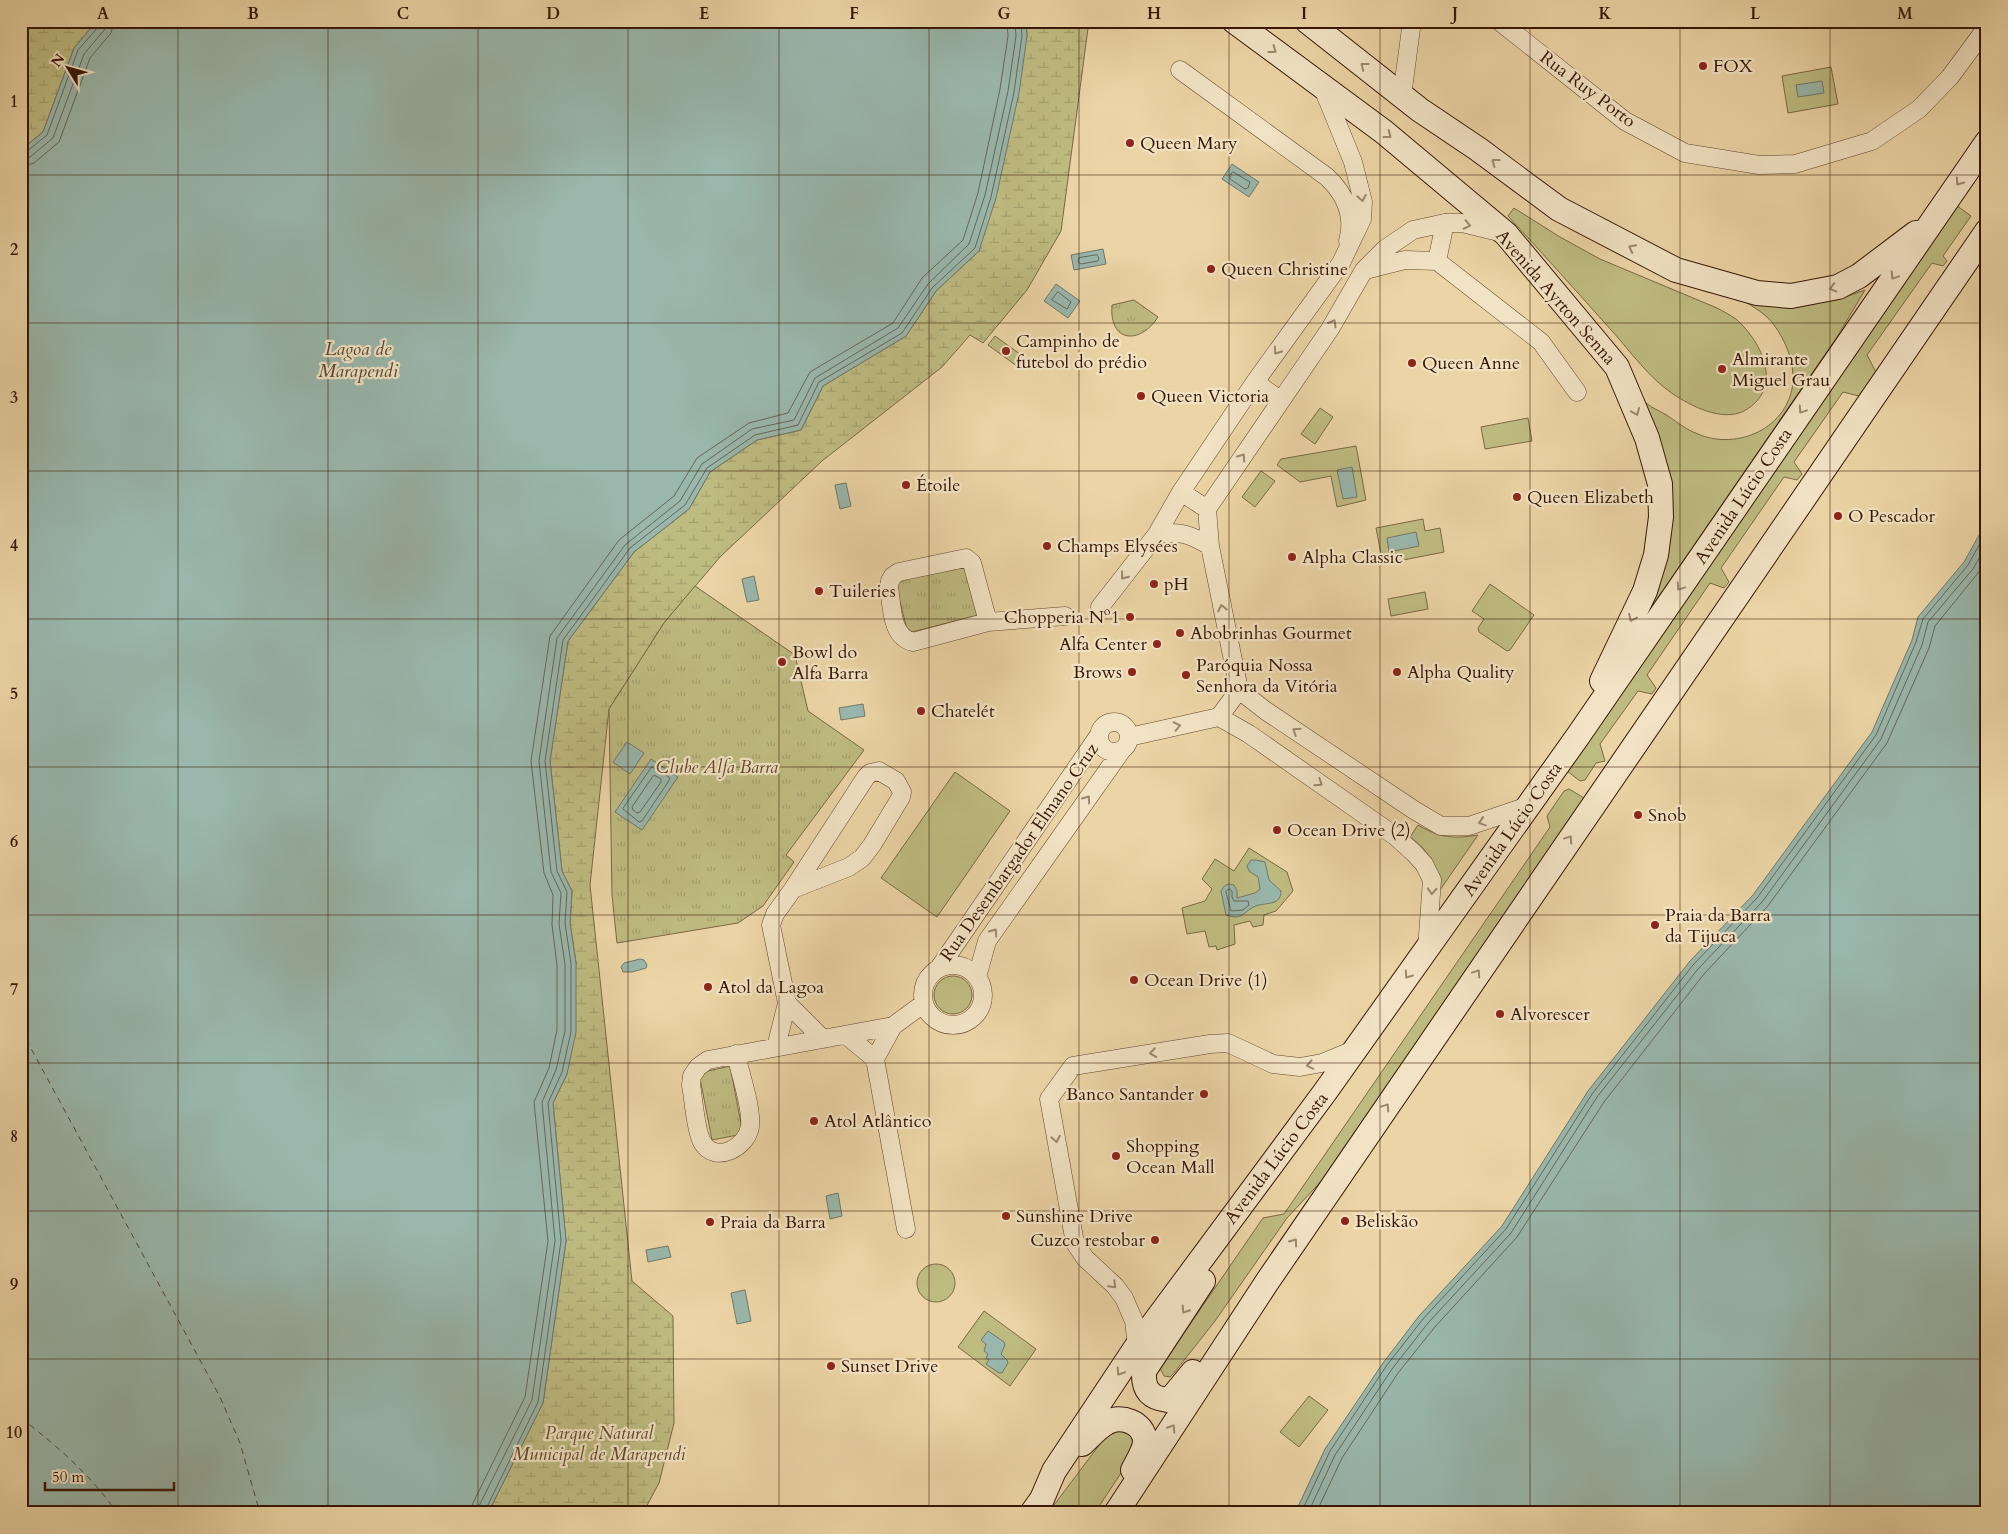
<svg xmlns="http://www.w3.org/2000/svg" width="2008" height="1534" viewBox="0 0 2008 1534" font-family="Cardo,serif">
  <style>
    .grass { fill: #bebb81; stroke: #7a6843 }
    .wetland { fill: url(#wetland-marsh); stroke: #7a6843 }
    .park { fill: url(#park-tufts); stroke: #7a6843 }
    .water { fill: #99b7ac; stroke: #717769 }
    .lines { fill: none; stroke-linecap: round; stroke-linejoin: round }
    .shore { stroke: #686658; stroke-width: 1 }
    .ferry { stroke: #544637; stroke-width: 1; stroke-dasharray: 6 5; stroke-linecap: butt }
    .minor-casing { stroke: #63462d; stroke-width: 19 }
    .secondary-casing { stroke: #361605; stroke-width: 26 }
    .minor { stroke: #f2e3c4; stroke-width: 18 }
    .secondary { stroke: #f2e3c4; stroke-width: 24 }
    .oneway { stroke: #9d876e }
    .grid { fill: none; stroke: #361605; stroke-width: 1; stroke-opacity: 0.55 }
    .poi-dot { fill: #8f2418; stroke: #f2e3c4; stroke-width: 2 }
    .labels { text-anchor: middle; stroke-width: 4.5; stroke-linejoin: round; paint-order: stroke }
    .poi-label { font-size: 18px; fill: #361605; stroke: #f2e3c4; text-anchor: start }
    .street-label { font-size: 18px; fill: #361605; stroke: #f2e3c4 }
    .park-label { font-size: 18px; font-style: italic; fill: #5f482a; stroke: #f2e3c4 }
    .water-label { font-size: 19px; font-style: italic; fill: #544637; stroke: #f2e3c4 }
    .neatline { fill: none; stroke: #361605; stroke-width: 2 }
    .grid-label { font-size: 16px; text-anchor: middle; font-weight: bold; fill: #361605 }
  </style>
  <defs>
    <pattern id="wetland-marsh" width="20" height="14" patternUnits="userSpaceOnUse" patternTransform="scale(1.25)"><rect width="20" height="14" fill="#bebb81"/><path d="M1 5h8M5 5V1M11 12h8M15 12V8" fill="none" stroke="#a4a06e"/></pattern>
    <pattern id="park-tufts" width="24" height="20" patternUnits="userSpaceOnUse" patternTransform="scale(1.25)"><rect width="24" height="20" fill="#bebb81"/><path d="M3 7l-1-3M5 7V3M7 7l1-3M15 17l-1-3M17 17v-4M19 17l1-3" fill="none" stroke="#a4a06e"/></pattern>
  </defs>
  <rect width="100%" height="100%" fill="#ebd4a5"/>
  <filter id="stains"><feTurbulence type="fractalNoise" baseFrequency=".004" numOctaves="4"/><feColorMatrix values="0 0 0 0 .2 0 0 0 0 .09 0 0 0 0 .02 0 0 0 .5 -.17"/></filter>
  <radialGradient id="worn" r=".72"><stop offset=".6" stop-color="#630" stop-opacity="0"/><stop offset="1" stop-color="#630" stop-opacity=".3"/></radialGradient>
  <path class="grass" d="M1831,67L1838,104L1788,113L1782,76Z
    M1956,205L1971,216L1943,256L1947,261L1943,266L1932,263L1867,355L1876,372L1859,396L1843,392L1794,462L1802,474L1797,480L1784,477L1721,568L1729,582L1724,588L1710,583L1647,675L1656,688L1652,694L1638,691L1600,744L1605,761L1596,763L1585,780L1580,781L1567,771Z
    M1514,208L1560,237L1600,259L1717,308C1723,311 1730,315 1736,319C1763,343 1784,389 1744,411C1722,422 1691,406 1673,394C1649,378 1631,352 1612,331C1578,293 1543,254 1508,216Z
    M1865,290L1837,337L1652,606L1650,605L1655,592L1644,406L1646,403C1653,409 1661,411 1668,416C1678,423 1687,430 1698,434C1737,451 1789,428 1793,382C1794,362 1786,341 1774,325C1765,312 1748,304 1735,296L1815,303L1845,297Z
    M995,336L1024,357L1017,366L988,345Z
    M1320,408L1333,417L1315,444L1301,434Z
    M1528,418L1532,441L1485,449L1481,427Z
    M1356,446L1366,500L1337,507L1331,476L1300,482L1277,465L1281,459Z
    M1261,471L1275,481L1255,507L1242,497Z
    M1423,519L1425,531L1440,528L1444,552L1383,564L1376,528Z
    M1490,584L1534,615L1510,650L1507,651L1479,632L1478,628L1484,619L1472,611Z
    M1425,592L1428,609L1391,616L1388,599Z
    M955,772L1010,811L937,917L881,878Z
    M1569,789L1584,798L1327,1175L1287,1218L1215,1321L1174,1373L1170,1377L1164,1376L1160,1368L1263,1218L1284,1214L1550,827L1547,816L1564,791Z
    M1418,825C1440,838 1454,839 1478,835L1440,890C1435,866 1431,852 1410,837Z
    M1249,848L1287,872L1293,891L1276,911L1264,915L1263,925L1253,927L1250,921L1234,925L1235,944L1217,950L1216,946L1209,947L1205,931L1187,934L1182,908L1205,901L1212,889L1202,879L1215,859L1234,871Z
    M934 995a19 19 0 1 1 38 0a19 19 0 1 1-38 0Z
    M917 1283a19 19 0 1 1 38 0a19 19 0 1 1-38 0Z
    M984,1311L1036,1349L1010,1386L958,1347Z
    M1309,1396L1328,1410L1299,1447L1280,1432Z
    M1121,1430L1132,1436C1139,1457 1105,1492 1096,1513H1048L1109,1432Z"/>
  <path class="wetland" d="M21,21H97L74,48L43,132L21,150Z
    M1026,21H1089L1061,231L1027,290L983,343L970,335L942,367L822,461L720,557L664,623L609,709L590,885L632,1281L673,1316L674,1423L659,1483L643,1513H488L543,1403L566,1241L553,1103L567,1074L576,963L570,923L572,891L562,871L550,761L568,641L634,552L689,509L710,472L757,440L801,430L823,386L906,336L936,291L979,251L1027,36Z"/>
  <path class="park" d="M1134,300L1158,317C1140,345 1109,343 1112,305Z
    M964,561L978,615L908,633L894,579Z
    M695,586L795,655L808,711L864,750L786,855L794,862L763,906L738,923L617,943L612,895L609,709L664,623Z
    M730,1066L743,1134L712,1140L699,1073Z"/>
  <path class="water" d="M97,21H1026L1027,36L1019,93L996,198L979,251L936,291L906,336L823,386L801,430L757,440L710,472L689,509L634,552L568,641L550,761L562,871L572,891L570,923L576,963V1032L567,1074L553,1103L566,1241L543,1403L488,1513H21V150L43,132L74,48Z
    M1822,81L1824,93L1798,97L1796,85Z
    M1232,164L1259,182L1249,197L1222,179Z
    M1103,249L1106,264L1074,270L1071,255Z
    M1056,284L1080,301L1068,318L1044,301Z
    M1352,467L1357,497L1343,499L1337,470Z
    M846,483L851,506L840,509L835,485Z
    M1987,521V1513H1295L1325,1449L1383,1363L1419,1316L1502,1226L1588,1091L1690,961L1753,895L1872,732L1912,640L1918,617L1964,562Z
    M1416,532L1419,546L1389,552L1387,538Z
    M754,576L759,600L747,602L742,579Z
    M863,704L865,716L841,720L839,708Z
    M627,742L644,753L630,774L613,762Z
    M651,759L678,777L642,830L615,812Z
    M1251,860H1256L1265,862L1269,880L1281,891C1281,906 1267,902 1256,906C1243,911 1244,921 1226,915L1221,891C1224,885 1227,883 1234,885L1237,891V898L1255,893L1260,889L1258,877L1249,871L1247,866Z
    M640,959L644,960L647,965L646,968L632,972H623L621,967L624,963Z
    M838,1193L842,1216L830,1219L826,1196Z
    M668,1246L671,1257L648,1262L646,1250Z
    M745,1290L751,1321L737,1324L731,1293Z
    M988,1331L1004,1342L1005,1345L1001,1354L1007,1360L1008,1363L1002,1373H999L986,1364L989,1360L986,1358L988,1354L984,1351L986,1344L981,1340Z"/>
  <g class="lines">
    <path class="shore" d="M21,153L26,152L47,135L78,50L99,26L101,21
      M21,160L30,157L53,138L84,54L105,29L107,21
      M21,167L34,163L59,142L90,58L111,33L114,21
      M1233,172L1250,182L1248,188L1245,189L1230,179V176Z
      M1097,255L1099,258L1098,261L1081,264L1078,262L1079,258Z
      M1058,292L1071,302L1067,309L1052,300Z
      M652,767L669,777L670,779L642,821L639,822L623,809Z
      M656,776L661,779V782L640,812L637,813L633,810L632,807L653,776Z
      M1229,889L1232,891V897L1234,901H1248L1249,905L1243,910L1231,911L1226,892Z
      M470,1513L473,1503L525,1397L548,1241L534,1102L549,1068L557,1030V965L552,925L553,895L544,873L531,761L550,636L619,540L674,496L697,458L749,423L788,413L810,372L893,323L922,278L963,240L978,193L1000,89L1008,36L1007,21
      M478,1513L479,1506L532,1400L555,1241L542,1102L556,1070L565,1031V964L559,924L561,893L551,872L539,761L557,638L625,545L680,501L702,464L752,429L794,420L815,378L898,328L928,284L969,244L985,195L1008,91L1016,36L1015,21
      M484,1513L538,1402L561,1241L548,1103L562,1072L571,1032V964L565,923L567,892L557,871L545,761L563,640L630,548L685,505L707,468L755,435L798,425L819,382L902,333L932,288L975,248L991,197L1014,92L1022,36L1021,21
      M1301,1513L1330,1451L1387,1365L1423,1319L1506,1229L1592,1094L1693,965L1757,898L1876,735L1916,642L1923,619L1968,565L1987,531
      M1308,1513L1335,1455L1392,1369L1428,1323L1511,1233L1597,1097L1698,969L1762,902L1881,739L1922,645L1928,622L1973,569L1987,544
      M1316,1513L1342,1458L1398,1373L1434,1328L1517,1237L1604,1102L1704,974L1767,907L1887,743L1929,648L1935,626L1978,573L1987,559"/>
    <path class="ferry" d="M21,1030L220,1397L240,1443L260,1513
      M21,1418C57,1446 91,1475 117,1513"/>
    <defs>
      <path id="minor" d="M1499,21L1625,121L1685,153L1759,165L1795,164L1872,141L1919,109L1950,77L1987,27
        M1180,70L1327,177C1345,194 1355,216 1348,241
        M1402,96L1412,21
        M1503,233L1462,223H1445L1413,230L1385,249L1364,270L1330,329L1207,509L1210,546L1239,690L1266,711L1414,810L1441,826H1469L1528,806
        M1437,261L1445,223
        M1365,270L1405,260L1437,261L1541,342L1577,392
        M1255,382L1281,401
        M1181,492L1207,509
        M1157,534C1181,531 1189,534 1210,546
        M1100,607L1157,534L1181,492L1255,382L1341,263L1362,219L1363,202L1353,162L1322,86
        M988,622L972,563L966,558L899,572L893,576L890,581L889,587C892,607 891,637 913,642L988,622L1065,616
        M1219,717L1239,690
        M1099 737a15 15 0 1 1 30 0a15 15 0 1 1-30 0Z
        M1129,737L1219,717L1249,734L1395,836L1414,853L1424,864L1432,880L1427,949
        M793,889L866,777L870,773L879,771L896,781L902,792L901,797L872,845L862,858L849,867L793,889L775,914L771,925L787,1003L823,1039
        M923 995a30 30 0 1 1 60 0a30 30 0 1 1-60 0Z
        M939,968L1099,735
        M977,977L987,941L1122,750
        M893,1026L875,1059L906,1229
        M846,1035L875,1059
        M776,1047L787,1003
        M736,1054C740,1074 752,1107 750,1126C748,1147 715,1165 702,1142C695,1128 694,1101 691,1085L692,1076L698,1067L708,1060L893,1026L923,1004
        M1137,1346L1134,1321L1124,1298L1115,1286L1085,1258L1075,1243L1049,1099L1073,1066L1210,1044L1228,1043L1273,1064L1300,1067L1322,1063L1356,1049"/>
      <path id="secondary" d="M1234,21L1384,132L1506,234L1617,367L1647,438L1660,484L1661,517L1656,555L1645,591L1602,681
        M1307,21L1420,110L1478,149L1559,209L1676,270L1757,293L1791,296L1838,287L1859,276L1916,233
        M1193,1372L1174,1395L1168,1400C1149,1398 1143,1389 1144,1371L1203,1281
        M1082,1444C1090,1437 1097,1428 1106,1423C1120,1414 1144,1422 1145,1441C1145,1450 1137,1462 1133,1470
        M1032,1513L1042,1499L1054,1471L1137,1346L1325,1092L1578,736L1987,142
        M1116,1513L1267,1282L1987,231"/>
    </defs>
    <use href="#minor" class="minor-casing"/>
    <use href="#secondary" class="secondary-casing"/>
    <use href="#minor" class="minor"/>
    <use href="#secondary" class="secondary"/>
  </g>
  <defs><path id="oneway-chevron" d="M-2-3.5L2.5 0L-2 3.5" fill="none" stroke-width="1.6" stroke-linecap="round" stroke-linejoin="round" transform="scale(1.25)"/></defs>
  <g class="oneway">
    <use href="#oneway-chevron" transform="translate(1273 50) rotate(36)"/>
    <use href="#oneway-chevron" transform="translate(1364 66) rotate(-142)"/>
    <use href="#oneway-chevron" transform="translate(1388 135) rotate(38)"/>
    <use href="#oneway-chevron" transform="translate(1495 162) rotate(-143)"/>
    <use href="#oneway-chevron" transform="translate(1959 182) rotate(125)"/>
    <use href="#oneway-chevron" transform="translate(1362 198) rotate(80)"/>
    <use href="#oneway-chevron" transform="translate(1467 225) rotate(12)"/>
    <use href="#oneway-chevron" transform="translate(1632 248) rotate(-153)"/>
    <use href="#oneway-chevron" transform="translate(1894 276) rotate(124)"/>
    <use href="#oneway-chevron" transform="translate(1833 288) rotate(165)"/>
    <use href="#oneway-chevron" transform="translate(1333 323) rotate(-60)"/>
    <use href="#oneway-chevron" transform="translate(1277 351) rotate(125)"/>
    <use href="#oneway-chevron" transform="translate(1802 410) rotate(124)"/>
    <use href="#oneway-chevron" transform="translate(1636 412) rotate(67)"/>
    <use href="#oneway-chevron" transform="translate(1242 457) rotate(-55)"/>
    <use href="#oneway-chevron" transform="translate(1124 576) rotate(128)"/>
    <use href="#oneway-chevron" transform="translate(1680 587) rotate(124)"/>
    <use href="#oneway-chevron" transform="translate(1222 608) rotate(-101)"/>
    <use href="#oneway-chevron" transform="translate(1632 618) rotate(115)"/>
    <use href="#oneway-chevron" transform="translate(1177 726) rotate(-12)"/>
    <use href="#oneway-chevron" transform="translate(1296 731) rotate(-146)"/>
    <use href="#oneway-chevron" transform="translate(1319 783) rotate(35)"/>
    <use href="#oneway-chevron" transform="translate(1087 799) rotate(-55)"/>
    <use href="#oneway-chevron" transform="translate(1482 822) rotate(162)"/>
    <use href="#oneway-chevron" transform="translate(1569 839) rotate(-56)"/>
    <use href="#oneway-chevron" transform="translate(1432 891) rotate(93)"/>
    <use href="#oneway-chevron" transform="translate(994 932) rotate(-55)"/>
    <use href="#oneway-chevron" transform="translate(1477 973) rotate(-56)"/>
    <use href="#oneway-chevron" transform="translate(1408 975) rotate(125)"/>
    <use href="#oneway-chevron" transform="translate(1153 1053) rotate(171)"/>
    <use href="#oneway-chevron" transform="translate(1310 1065) rotate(169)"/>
    <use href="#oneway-chevron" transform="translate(1386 1107) rotate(-56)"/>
    <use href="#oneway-chevron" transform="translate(1056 1139) rotate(80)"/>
    <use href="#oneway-chevron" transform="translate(1294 1242) rotate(-55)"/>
    <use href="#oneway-chevron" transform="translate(1113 1285) rotate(45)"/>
    <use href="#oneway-chevron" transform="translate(1185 1310) rotate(123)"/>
    <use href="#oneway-chevron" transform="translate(1120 1372) rotate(123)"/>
    <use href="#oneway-chevron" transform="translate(1172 1428) rotate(-57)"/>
  </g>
  <path class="grid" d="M178,21V1513M328,21V1513M478,21V1513M628,21V1513M779,21V1513M929,21V1513M1079,21V1513M1229,21V1513M1380,21V1513M1530,21V1513M1680,21V1513M1830,21V1513M21,175H1987M21,323H1987M21,471H1987M21,619H1987M21,767H1987M21,915H1987M21,1063H1987M21,1211H1987M21,1359H1987"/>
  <g class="poi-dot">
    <circle cx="1703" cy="66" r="5"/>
    <circle cx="1130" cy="143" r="5"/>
    <circle cx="1211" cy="269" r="5"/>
    <circle cx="1006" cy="351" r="5"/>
    <circle cx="1412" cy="363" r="5"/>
    <circle cx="1722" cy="369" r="5"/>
    <circle cx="1141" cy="396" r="5"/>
    <circle cx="906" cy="485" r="5"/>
    <circle cx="1517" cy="497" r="5"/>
    <circle cx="1838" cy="516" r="5"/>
    <circle cx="1047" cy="546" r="5"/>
    <circle cx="1292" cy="557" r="5"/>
    <circle cx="1154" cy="584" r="5"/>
    <circle cx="819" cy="591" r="5"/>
    <circle cx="1130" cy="617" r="5"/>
    <circle cx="1180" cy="633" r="5"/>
    <circle cx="1157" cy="644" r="5"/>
    <circle cx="782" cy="662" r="5"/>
    <circle cx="1132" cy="672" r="5"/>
    <circle cx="1397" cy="672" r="5"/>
    <circle cx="1186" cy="675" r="5"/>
    <circle cx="921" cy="711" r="5"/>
    <circle cx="1638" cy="815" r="5"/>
    <circle cx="1277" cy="830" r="5"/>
    <circle cx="1655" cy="925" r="5"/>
    <circle cx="1134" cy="980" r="5"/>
    <circle cx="708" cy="987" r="5"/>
    <circle cx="1500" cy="1014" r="5"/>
    <circle cx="1204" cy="1094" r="5"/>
    <circle cx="814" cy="1121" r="5"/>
    <circle cx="1116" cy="1156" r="5"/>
    <circle cx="1006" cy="1216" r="5"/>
    <circle cx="1345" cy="1221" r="5"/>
    <circle cx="710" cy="1222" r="5"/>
    <circle cx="1155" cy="1240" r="5"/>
    <circle cx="831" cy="1366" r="5"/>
  </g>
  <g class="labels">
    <g class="poi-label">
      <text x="1713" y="72">FOX</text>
      <text x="1140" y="149">Queen Mary</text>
      <text x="1221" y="275">Queen Christine</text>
      <text x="1016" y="347">Campinho de<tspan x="1016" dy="21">futebol do prédio</tspan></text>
      <text x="1732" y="365">Almirante<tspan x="1732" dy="21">Miguel Grau</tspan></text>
      <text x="1422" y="369">Queen Anne</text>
      <text x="1151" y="402">Queen Victoria</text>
      <text x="916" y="491">Étoile</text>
      <text x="1527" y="503">Queen Elizabeth</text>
      <text x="1848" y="522">O Pescador</text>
      <text x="1057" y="552">Champs Elysées</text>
      <text x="1302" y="563">Alpha Classic</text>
      <text x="1164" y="590">pH</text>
      <text x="829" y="597">Tuileries</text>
      <text x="1120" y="623" text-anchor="end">Chopperia Nº1</text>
      <text x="1190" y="639">Abobrinhas Gourmet</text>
      <text x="1147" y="650" text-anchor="end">Alfa Center</text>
      <text x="792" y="658">Bowl do<tspan x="792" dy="21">Alfa Barra</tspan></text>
      <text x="1196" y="671">Paróquia Nossa<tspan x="1196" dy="21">Senhora da Vitória</tspan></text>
      <text x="1122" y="678" text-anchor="end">Brows</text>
      <text x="1407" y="678">Alpha Quality</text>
      <text x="931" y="717">Chatelét</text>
      <text x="1648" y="821">Snob</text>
      <text x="1287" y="836">Ocean Drive (2)</text>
      <text x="1665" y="921">Praia da Barra<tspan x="1665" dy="21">da Tijuca</tspan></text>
      <text x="1144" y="986">Ocean Drive (1)</text>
      <text x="718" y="993">Atol da Lagoa</text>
      <text x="1510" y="1020">Alvorescer</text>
      <text x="1194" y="1100" text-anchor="end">Banco Santander</text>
      <text x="824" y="1127">Atol Atlântico</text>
      <text x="1126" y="1152">Shopping<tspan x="1126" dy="21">Ocean Mall</tspan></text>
      <text x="1016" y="1222">Sunshine Drive</text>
      <text x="1355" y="1227">Beliskão</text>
      <text x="720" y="1228">Praia da Barra</text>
      <text x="1145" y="1246" text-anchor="end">Cuzco restobar</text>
      <text x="841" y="1372">Sunset Drive</text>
    </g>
    <g class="street-label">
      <text transform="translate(1588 89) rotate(37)" y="6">Rua Ruy Porto</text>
      <text transform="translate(1556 297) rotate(49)" y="6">Avenida Ayrton Senna</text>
      <text transform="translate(1743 496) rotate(-56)" y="6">Avenida Lúcio Costa</text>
      <text transform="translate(1512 829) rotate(-55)" y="6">Avenida Lúcio Costa</text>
      <text transform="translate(1019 852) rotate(-55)" y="6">Rua Desembargador Elmano Cruz</text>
      <text transform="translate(1276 1158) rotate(-53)" y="6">Avenida Lúcio Costa</text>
    </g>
    <g class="park-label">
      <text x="717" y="773">Clube Alfa Barra</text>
      <text x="599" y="1439">Parque Natural<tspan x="599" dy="21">Municipal de Marapendi</tspan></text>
    </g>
    <g class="water-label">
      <text x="358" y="355">Lagoa de<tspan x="358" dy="22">Marapendi</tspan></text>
    </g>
  </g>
  <rect width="2008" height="1534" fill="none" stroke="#ebd4a5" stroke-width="55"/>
  <g transform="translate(68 68) rotate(307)" stroke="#f2e3c4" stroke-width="4" paint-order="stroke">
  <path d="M0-4L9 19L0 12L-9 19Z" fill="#361605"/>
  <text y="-8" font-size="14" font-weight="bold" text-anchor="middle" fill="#361605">N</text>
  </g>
  <path d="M45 1482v8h129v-8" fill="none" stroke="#361605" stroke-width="2.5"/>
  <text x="52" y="1482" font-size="15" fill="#361605" stroke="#f2e3c4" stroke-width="4" paint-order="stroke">50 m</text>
  <rect x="28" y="28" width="1952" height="1478" class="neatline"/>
  <g class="grid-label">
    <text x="103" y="19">A</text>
    <text x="253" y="19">B</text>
    <text x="403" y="19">C</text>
    <text x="553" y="19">D</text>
    <text x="704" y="19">E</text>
    <text x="854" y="19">F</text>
    <text x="1004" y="19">G</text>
    <text x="1154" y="19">H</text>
    <text x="1304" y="19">I</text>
    <text x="1455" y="19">J</text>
    <text x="1605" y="19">K</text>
    <text x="1755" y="19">L</text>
    <text x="1905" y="19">M</text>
    <text x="14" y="107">1</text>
    <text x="14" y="255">2</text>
    <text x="14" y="403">3</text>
    <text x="14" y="551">4</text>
    <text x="14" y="699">5</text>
    <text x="14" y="847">6</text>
    <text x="14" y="995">7</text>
    <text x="14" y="1142">8</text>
    <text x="14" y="1290">9</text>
    <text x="14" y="1438">10</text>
  </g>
  <rect width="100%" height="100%" filter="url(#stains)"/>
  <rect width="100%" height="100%" fill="url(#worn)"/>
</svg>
